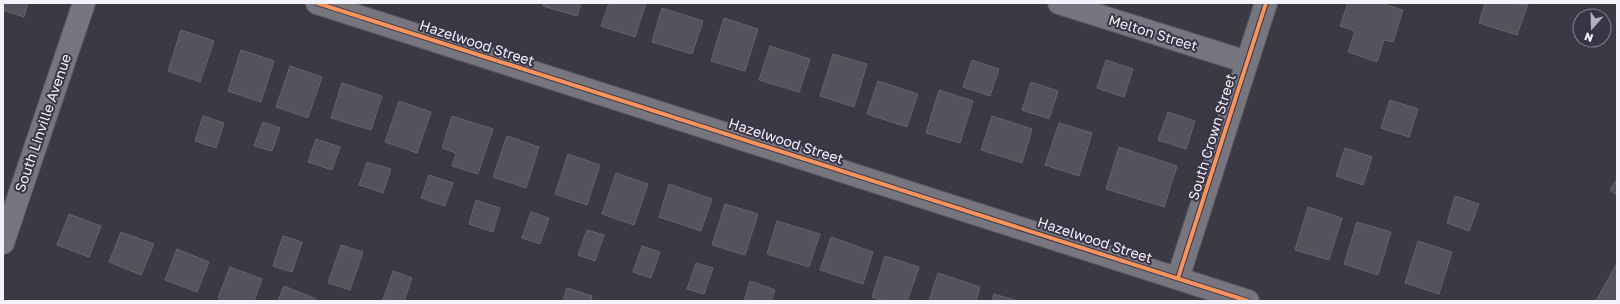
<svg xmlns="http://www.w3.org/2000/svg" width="1620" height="304" viewBox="0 0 1620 304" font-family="'Golos Text',sans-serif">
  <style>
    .building { fill: #56525b; stroke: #66636a }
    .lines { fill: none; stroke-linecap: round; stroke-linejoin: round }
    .minor-casing { stroke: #5a5860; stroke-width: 24 }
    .minor { stroke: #77767e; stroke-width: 22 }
    .cycleway-casing { stroke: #393547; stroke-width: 6 }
    .cycleway { stroke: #f8935d; stroke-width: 4 }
    .labels { text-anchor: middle; stroke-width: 4; stroke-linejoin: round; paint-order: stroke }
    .street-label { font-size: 14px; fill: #f4f2fd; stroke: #393547 }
  </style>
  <rect width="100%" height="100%" fill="#3b3943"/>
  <path class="building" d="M3,3H28L24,17L3,10Z
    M544,3H581L577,16L543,6Z
    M609,3H646L635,37L601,26Z
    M1348,3H1381L1403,10L1393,42L1384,40L1377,62L1348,52L1355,31L1340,26Z
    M1485,3L1528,4L1517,35L1479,23Z
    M662,8L703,21L692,54L652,42Z
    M724,18L758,29L745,71L711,61Z
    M181,30L214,41L200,82L168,71Z
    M770,46L810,59L799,92L759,80Z
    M241,50L274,61L261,102L228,91Z
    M833,54L867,64L854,107L820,96Z
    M972,60L999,69L990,96L963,87Z
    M1106,60L1133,69L1124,97L1097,88Z
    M290,66L322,77L308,118L276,107Z
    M878,81L918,94L907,127L867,114Z
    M1031,82L1058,91L1049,119L1022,110Z
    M342,83L382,96L371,130L331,118Z
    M939,90L973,101L960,143L926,133Z
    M1390,100L1418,109L1409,137L1381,128Z
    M399,101L431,112L417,153L385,142Z
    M1168,112L1195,121L1186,149L1158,140Z
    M203,116L224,123L216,148L195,141Z
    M452,116L493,129L478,174L452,166L456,153L442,148Z
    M992,116L1032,129L1022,163L981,150Z
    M263,122L280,128L272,151L254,146Z
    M1059,123L1092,133L1079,176L1045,165Z
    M507,136L539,147L526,188L493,177Z
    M316,139L340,147L332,170L308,162Z
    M1119,147L1177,166L1164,207L1106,189Z
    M1345,148L1372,157L1363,185L1336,176Z
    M568,154L600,165L587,205L555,194Z
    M367,162L391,169L383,193L359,185Z
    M616,173L648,184L634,225L602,214Z
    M429,175L453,183L445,206L421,198Z
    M1617,179V195L1610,190Z
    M669,184L712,199L701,231L659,217Z
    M1455,196L1479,204L1469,231L1447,223Z
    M476,200L500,208L493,232L469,224Z
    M725,204L758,214L745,255L712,245Z
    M1308,207L1342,218L1329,260L1295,250Z
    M531,212L549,218L540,244L522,238Z
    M69,214L101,226L89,257L57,245Z
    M777,221L820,234L809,267L767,254Z
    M1357,222L1391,232L1378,275L1344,264Z
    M587,230L604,235L595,261L578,255Z
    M121,232L154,244L141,275L109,262Z
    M283,236L302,242L292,272L273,266Z
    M831,237L873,252L863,284L820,270Z
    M1418,241L1452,252L1439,294L1405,283Z
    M341,245L363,252L350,290L328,283Z
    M642,246L660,252L651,278L633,272Z
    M177,249L209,262L197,292L165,280Z
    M885,256L919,267L907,301H884L872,297Z
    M696,263L713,268L704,294L687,289Z
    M1617,263V301H1596Z
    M230,267L262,279L254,301H226L218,298Z
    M393,271L412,278L404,301L383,300Z
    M938,273L980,287L976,301H929Z
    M750,281L775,290L771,301H744Z
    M284,286L316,299L315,301H278Z
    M567,288L592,296L591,301H563Z
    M994,294L1018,301H992Z"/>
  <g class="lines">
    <defs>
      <path id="minor" d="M317,3L1248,301
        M1059,3L1247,62
        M3,243L84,3
        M1178,278L1266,3"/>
    </defs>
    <use href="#minor" class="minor-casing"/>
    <use href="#minor" class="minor"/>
    <defs>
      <path id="cycleway" d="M317,3L1248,301
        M1178,278L1266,3"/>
    </defs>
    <use href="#cycleway" class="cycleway-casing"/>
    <use href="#cycleway" class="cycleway"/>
  </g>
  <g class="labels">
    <g class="street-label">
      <text transform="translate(1153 33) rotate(17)" y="5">Melton Street</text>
      <text transform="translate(477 43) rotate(18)" y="5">Hazelwood Street</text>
      <text transform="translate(43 123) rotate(-71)" y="5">South Linville Avenue</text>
      <text transform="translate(1212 137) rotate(-73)" y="5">South Crown Street</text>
      <text transform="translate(786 141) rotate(18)" y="5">Hazelwood Street</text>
      <text transform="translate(1095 240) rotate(18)" y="5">Hazelwood Street</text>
    </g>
  </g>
  <rect width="1620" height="304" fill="none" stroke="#f4f2fd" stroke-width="8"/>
  <g transform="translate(1592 28) rotate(200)"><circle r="19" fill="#393547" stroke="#848190"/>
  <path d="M0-3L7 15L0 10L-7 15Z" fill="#b3b1bc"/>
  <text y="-6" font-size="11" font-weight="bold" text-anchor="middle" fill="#f4f2fd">N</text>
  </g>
</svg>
